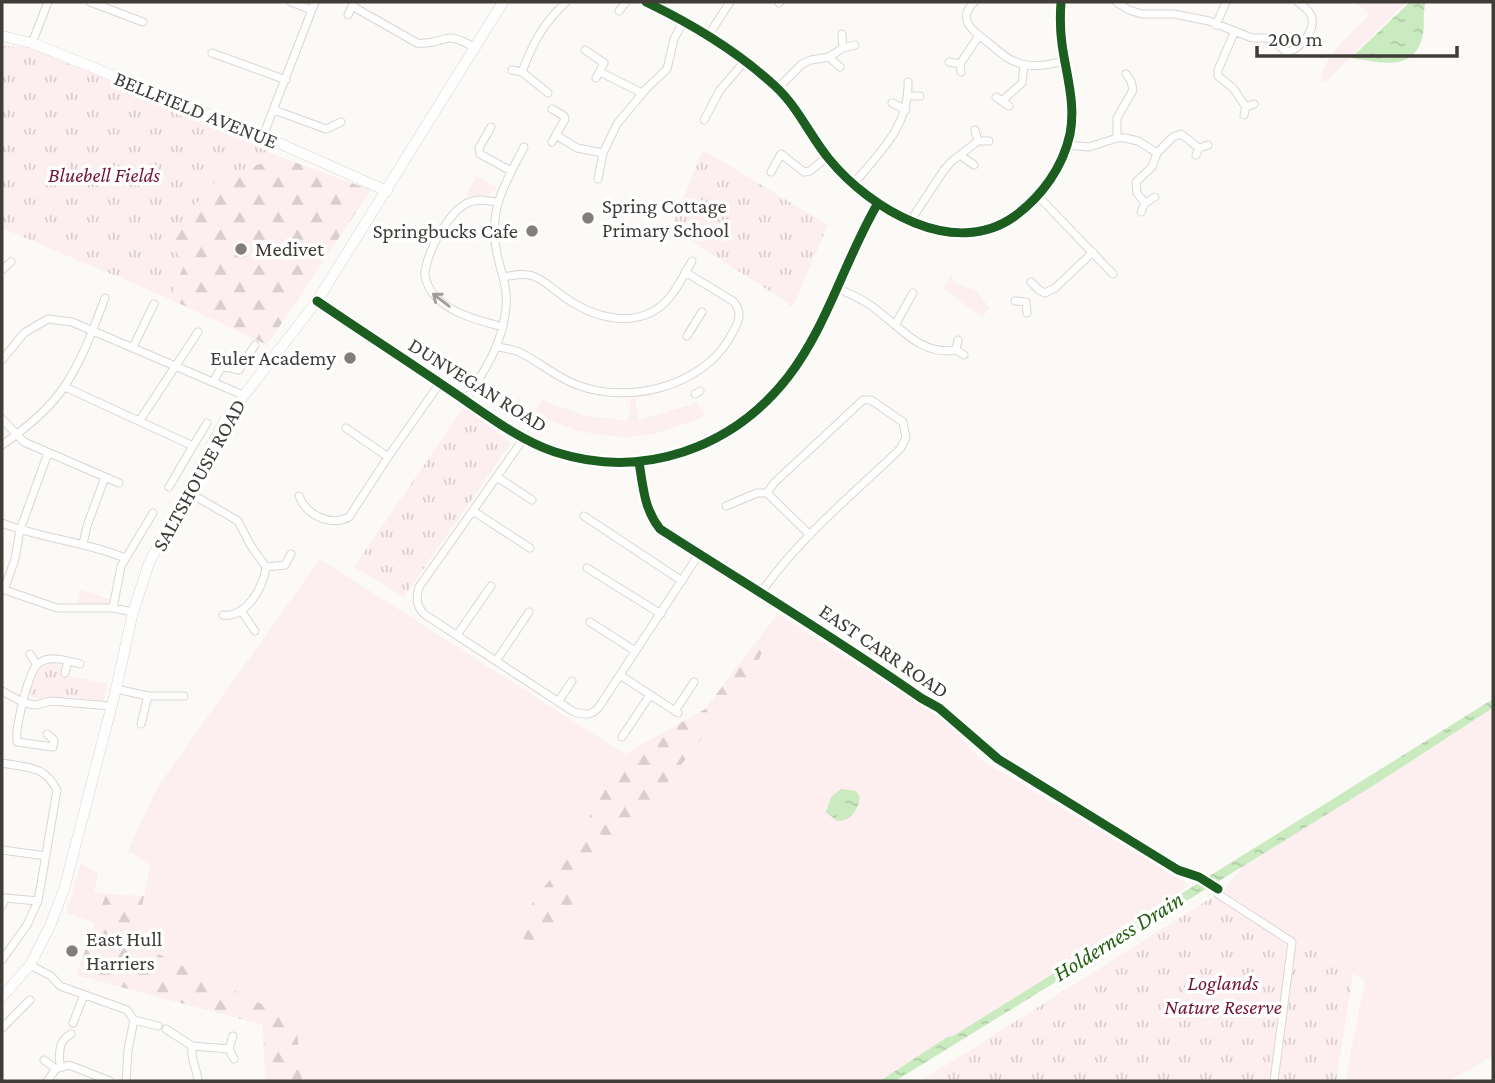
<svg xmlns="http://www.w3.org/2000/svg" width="1495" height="1083" viewBox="0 0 1495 1083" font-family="'Crimson Pro',serif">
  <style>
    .green { fill: #fdeef0 }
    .forest { fill: url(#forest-firs) }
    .park { fill: url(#park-tufts) }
    .water { fill: url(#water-ripples) }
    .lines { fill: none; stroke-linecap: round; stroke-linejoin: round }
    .street-casing { stroke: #d9d6d3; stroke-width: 9 }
    .secondary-casing { stroke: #d9d6d3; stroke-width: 11 }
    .street { stroke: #fffefe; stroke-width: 7 }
    .secondary { stroke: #fffefe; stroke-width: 10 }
    .cycleway-casing { stroke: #fff; stroke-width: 13 }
    .cycleway { stroke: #1b5e20; stroke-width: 9 }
    .oneway { stroke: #a09d9b }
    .poi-dot { fill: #827e7b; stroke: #fff; stroke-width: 2.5 }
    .labels { text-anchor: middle; stroke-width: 7; stroke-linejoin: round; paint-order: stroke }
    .street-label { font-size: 21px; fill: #403c38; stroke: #fff }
    .park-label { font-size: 21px; font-style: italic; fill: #71173a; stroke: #fff }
    .poi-label { font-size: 21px; fill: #403c38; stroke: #fff; text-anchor: start }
    .water-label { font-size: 23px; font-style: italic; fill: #225f0e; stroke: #fff }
  </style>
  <defs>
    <pattern id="forest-firs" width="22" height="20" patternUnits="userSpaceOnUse" patternTransform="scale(1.75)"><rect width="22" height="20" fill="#fdeef0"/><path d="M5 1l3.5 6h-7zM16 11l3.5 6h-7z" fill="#dacdcf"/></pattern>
    <pattern id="park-tufts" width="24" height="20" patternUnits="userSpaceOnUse" patternTransform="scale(1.75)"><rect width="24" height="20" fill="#fdeef0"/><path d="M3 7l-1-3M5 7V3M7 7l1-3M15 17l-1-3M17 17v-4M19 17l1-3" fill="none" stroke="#dacdcf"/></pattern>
    <pattern id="water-ripples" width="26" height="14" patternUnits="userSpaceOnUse" patternTransform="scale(1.75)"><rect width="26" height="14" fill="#caebc0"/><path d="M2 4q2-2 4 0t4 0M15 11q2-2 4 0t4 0" fill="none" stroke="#afcaa6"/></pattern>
  </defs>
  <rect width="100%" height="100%" fill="#fcfaf7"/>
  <path class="green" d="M1354,2H1406L1326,82L1322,81C1321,56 1354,32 1369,14Z
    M476,176L497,188L496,190L487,195L468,197L466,194Z
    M951,276L957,284L977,291L988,306L990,308L982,317L943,288Z
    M635,397L639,420L697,403L705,416C683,425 651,437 627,437C596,436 559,429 534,411L542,400L583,415L628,421L631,398Z
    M320,559L625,754L705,709L778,614L944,720L980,759L1189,885L1122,930L953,1036L947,1037L880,1081H302L296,1021L136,943L150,865L128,851L157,788Z
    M80,590L110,599V605H78Z
    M1493,709V1056L1449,1081H1345L1365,981L1229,897L1222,891L1242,867L1289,834L1379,782Z
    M81,863L98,873L94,892L106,894L95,923L66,913Z"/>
  <path class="forest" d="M280,157L371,190L267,345L170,299L185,262L172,247L180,223L218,178Z
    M778,614L754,671L649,806L592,853L583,880L557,940L541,945L522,938L521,922L536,897L560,867L625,755L705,709Z
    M106,894L144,896L136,943L296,1021L302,1081H265L263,1025L76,975Z"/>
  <path class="park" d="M2,46L28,47L167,104L280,157L218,178L180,223L172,247L185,262L170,299L2,228Z
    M703,150L828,225L793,306L671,228Z
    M464,407L511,443L404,597L354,567Z
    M50,663L61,665L62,674L107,684L103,702L75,697L39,699L31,697L30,688L36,670Z
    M1222,891L1229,897L1353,974L1336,1081H921Z"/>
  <path class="water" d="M1410,2H1426C1422,13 1425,23 1423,34C1415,74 1380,62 1351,58Z
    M1493,699V708L1379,782L905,1075L895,1081H880L947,1037L953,1036Z
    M841,789L856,791L860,797C857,811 852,821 837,821L826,812L831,797Z"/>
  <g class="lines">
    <defs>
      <path id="street" d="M90,2L143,22
        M291,2L312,10
        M646,2C692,24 738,52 775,86C798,107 810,136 829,159C870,209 954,260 1015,216C1042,196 1063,167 1070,134C1076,103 1066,74 1062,44C1060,30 1060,16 1061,2
        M974,2C955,21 976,33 990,44C1001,53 1007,60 1022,64C1036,68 1051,64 1065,61
        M1116,2L1129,10L1142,14H1174L1209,21L1252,38H1268L1287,52C1300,49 1317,30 1311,15C1308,9 1303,6 1298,2
        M779,3L780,2
        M352,6L417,43C447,46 441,27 475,48
        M619,11L626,2
        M348,15L354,2
        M1216,25L1226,2
        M1234,33L1218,70V76L1233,88L1246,107
        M842,34L843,48
        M708,36L730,2
        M32,43L48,2
        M585,50L604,63L596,78
        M212,53L286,80
        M829,57L840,67
        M949,62L960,64L961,72
        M960,64L978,37
        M512,70L522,72L548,93
        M522,72C533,42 543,24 566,2
        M600,72L642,93
        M778,88L802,64L811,60L829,57L843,48L855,45
        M909,96H920
        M996,97L1009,106
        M1003,100L1022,83L1024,65
        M892,103L906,110
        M552,109L564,116L565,119L552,142
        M274,110L326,129L341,122
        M1244,115L1246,107L1254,104
        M704,120L720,90L745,61
        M491,127L479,148L480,154L511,171
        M975,130L978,141H989
        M556,135L577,148L603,153L617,124L646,89L667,69L674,39L683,22
        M263,136L315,2
        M1117,138V118L1133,90L1131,81L1126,74
        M1067,145L1089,147L1117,138H1125L1138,141L1157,153
        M960,155L974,165
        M1196,155L1199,148L1208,145
        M771,172L781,154L804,172L810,171L827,157
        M598,179L603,153
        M854,183C880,153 910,124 908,82
        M1038,196L1113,274
        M497,202C488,201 479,198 470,202C449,210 428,250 425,272C424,279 430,291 435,296C451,314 481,321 503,327
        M1145,203L1137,193L1136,182L1152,167L1157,153L1173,137L1181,134L1199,148
        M1141,212L1145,203L1155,197
        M911,220L944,170L952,161L978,141
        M2,270L11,262
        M504,277C538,269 541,281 567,299C600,321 646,331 673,293C680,283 686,271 692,261
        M1031,282L1039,290L1045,293L1055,288L1093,252
        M837,288C847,293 858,297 867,303C896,321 918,357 956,350
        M317,301C361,331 406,360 450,390C483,412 517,439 555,452C642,480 732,449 788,377C828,325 845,259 878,203
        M1015,301L1026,302L1027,313
        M895,325L913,293
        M687,336L702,312
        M958,340L956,350L964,355
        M133,347L154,304
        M498,347C505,348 513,350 519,352C540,362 558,379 580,386C631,404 701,386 729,339C737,325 745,314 733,301L685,272
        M2,360L24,333L48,319L72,322L243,395
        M213,382L222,366L239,370L255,345
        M65,387L193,446L169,487
        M695,394L700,391
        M466,400C485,370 503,343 506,307C508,288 501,272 497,254C488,210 504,185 524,147
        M2,419L24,442L119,483
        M140,420L198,332
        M346,428L388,457L440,383
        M524,438L419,587C416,598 416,605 424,614L574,712C586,715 591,716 599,707L699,554
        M2,445C25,429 51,408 66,384C83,358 94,327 105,298
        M193,446L207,423
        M639,462C643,486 644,509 660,529C747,585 836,638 921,698L939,708L998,759L1178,870L1199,877L1218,889
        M497,477L532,500
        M188,492L238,521L251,546L266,567C263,588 246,618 223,615
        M299,496C306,515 331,527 349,517L388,457
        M726,506L757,493H767L810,535
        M473,511L530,548
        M584,516L682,581
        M2,523C42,539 84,541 125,558
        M83,544L87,526L105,477
        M266,567L285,565L291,554
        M587,568L661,614
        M2,589L57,608H113L133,612
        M4,590L15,559L20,530L48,453
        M760,594C798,539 852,495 900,449L906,438L903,422L871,400H863L774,483L767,493
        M113,608L121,566L153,513
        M242,612L255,631
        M590,622L635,651
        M457,635L491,586
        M30,654L36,664
        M496,661L529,612
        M65,673L68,661
        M620,675L678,713
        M116,689L148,696H184
        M2,691L24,703L36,705L51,701L111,706
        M558,702L572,681
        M675,711L694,682
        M141,724L148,696
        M47,734L54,740L53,747L17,742C15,729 28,672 38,664C49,654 68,661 80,664
        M622,737L650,695
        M2,763C28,768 44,765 57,790L38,901L27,925L2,960
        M2,850L46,856
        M1218,894L1292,942L1274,1081
        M2,906L5,898L38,901
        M30,965L51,976L60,986L127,1010L134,1020L128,1050L126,1081
        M134,1020L158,1026
        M73,1023L84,995
        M2,1028L30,1000
        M166,1029L192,1046L229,1049
        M233,1036L229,1049L234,1059
        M192,1046C190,1061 197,1067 198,1081
        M44,1060L56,1069
        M60,1066C59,1053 58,1041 71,1034
        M47,1081L56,1069L69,1065L110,1081"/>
      <path id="secondary" d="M2,36L32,43L263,136L387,191
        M2,997L30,965L50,926L65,886L116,689L133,612L149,563L225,420L317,301L503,2"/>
    </defs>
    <use href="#street" class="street-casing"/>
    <use href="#secondary" class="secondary-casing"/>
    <use href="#street" class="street"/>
    <use href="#secondary" class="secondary"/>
    <defs>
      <path id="cycleway" d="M646,2C692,24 738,52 775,86C798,107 810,136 829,159C870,209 954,260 1015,216C1042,196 1063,167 1070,134C1076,103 1066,74 1062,44C1060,30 1060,16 1061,2
        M317,301C361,331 406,360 450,390C483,412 517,439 555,452C642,480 732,449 788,377C828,325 845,259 878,203
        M639,462C643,486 644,509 660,529C747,585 836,638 921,698L939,708L998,759L1178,870L1199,877L1218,889"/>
    </defs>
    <use href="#cycleway" class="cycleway-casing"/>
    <use href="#cycleway" class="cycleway"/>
  </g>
  <defs><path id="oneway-shaft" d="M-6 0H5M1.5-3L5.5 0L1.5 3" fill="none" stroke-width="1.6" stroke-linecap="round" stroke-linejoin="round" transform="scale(1.75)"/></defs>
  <use class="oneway" href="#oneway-shaft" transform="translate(441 300) rotate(-142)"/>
  <g class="poi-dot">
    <circle cx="588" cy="218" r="7"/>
    <circle cx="532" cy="231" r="7"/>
    <circle cx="241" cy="249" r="7"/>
    <circle cx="350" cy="358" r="7"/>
    <circle cx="72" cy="951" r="7"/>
  </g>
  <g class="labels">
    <g class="street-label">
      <text transform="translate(196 110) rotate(22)" y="7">BELLFIELD AVENUE</text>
      <text transform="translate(478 385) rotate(32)" y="7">DUNVEGAN ROAD</text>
      <text transform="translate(199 475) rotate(-61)" y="7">SALTSHOUSE ROAD</text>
      <text transform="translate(884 651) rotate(34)" y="7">EAST CARR ROAD</text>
    </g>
    <g class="park-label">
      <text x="104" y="182">Bluebell Fields</text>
      <text x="1223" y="990">Loglands<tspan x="1223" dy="24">Nature Reserve</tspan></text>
    </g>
    <g class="poi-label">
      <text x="602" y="213">Spring Cottage<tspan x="602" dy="24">Primary School</tspan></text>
      <text x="518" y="238" text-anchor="end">Springbucks Cafe</text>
      <text x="255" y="256">Medivet</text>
      <text x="336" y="365" text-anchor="end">Euler Academy</text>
      <text x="86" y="946">East Hull<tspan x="86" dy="24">Harriers</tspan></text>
    </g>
    <g class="water-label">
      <text transform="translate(1118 936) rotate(-32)" y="8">Holderness Drain</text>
    </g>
  </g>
  <rect width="1495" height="1083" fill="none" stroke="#403c38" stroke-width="7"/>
  <path d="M1257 46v10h200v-10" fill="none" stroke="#403c38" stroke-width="3.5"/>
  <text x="1268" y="46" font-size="21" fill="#403c38" stroke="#ffffff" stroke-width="5" paint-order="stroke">200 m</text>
</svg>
